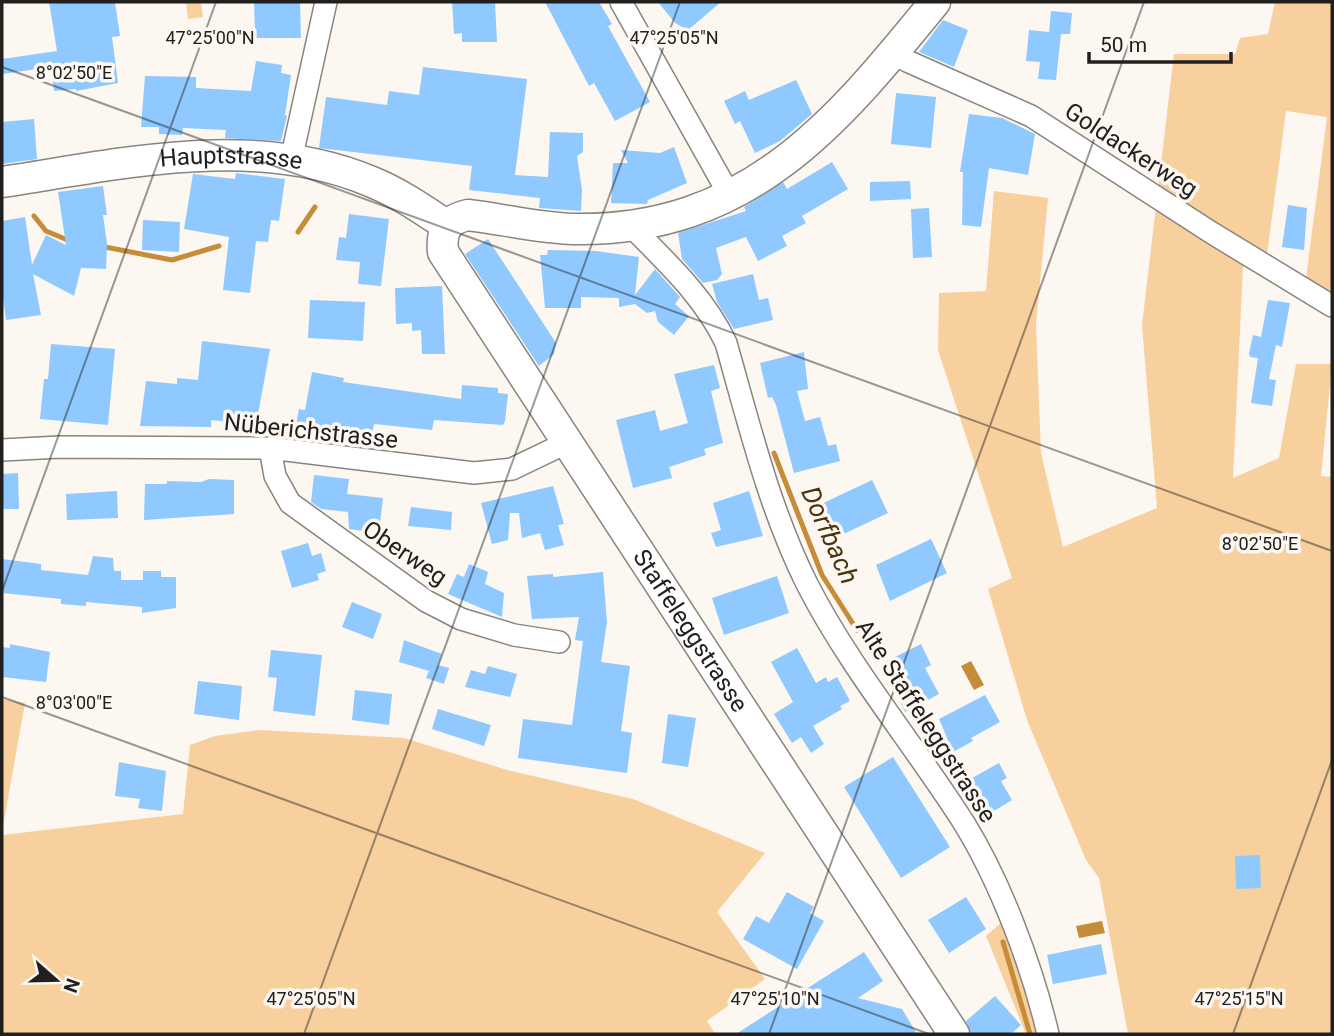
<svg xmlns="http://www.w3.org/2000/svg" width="1334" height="1036" viewBox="0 0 1334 1036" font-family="Roboto,sans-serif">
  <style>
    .green { fill: #f8d09e }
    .water { fill: #c68c38 }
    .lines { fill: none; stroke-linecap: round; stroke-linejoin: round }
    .stream { stroke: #c68c38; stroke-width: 5 }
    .building { fill: #90c9ff }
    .street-casing { stroke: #88847f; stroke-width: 24 }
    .secondary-casing { stroke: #88847f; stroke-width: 33 }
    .street { stroke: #fff; stroke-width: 21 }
    .secondary { stroke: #fff; stroke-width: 30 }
    .ticks { fill: none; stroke: #22201e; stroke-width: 2; stroke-opacity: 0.45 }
    .labels { text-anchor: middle; stroke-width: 7; stroke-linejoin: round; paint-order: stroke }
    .street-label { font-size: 24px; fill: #22201e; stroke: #fcf7f1 }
    .water-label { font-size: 26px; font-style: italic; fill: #4a320f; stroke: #fcf7f1 }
    .ticks-label { font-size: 18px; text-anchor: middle; fill: #22201e; stroke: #fcf7f1; stroke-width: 7; stroke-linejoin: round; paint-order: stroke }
  </style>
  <rect width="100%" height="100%" fill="#fcf7f1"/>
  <path class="green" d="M186,2H201L203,17L188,19Z
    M1275,2L1332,3V300L1305,286L1327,117L1286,111L1267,255L1243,267L1233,478L1279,458L1296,364H1332L1321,476L1332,477V1034H1128L1099,878L1086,860L1027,720L988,589L1012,578L938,350L939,293L986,291L994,191L1048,198L1036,325L1041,453L1063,547L1157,508L1142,325L1174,54H1235L1240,38L1268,34Z
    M2,699L25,703L2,832Z
    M259,730L404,738L507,770L633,799L765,853L717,912L765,979L707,1021L715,1034H2V835L183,814L190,745L215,736Z
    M1003,921L1039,1034H1026L986,936Z"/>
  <path class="water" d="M971,661L984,685L974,690L961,666Z
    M1102,921L1105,933L1079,938L1076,926Z"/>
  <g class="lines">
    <path class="stream" d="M34,216L46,231L70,241
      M298,232L315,207
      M100,246L172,260L219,246
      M774,453L822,575L857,630
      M1003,942L1030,1034"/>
  </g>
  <path class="building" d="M49,2H115L120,36L112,37L118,83L76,91V89L54,91L51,67L2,74V59L57,51Z
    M254,2H300L301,38H255Z
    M452,2H495L497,42H462V33L454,34Z
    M545,2H599L612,24L608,26L650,102L615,121L594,83L589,86Z
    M658,2H721L688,30L675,23Z
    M1051,11L1072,13L1070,34H1061L1056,80L1038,79L1040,62L1026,61L1029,30L1049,32Z
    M943,20L968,30L954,67L919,52Z
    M256,61L282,65L281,73L291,75L285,115L287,116L281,141L225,138L226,130L183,128L182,135L159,134V127H141L145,76L196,77V88L251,91Z
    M423,67L527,79L515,175L548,177L550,132L583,133V152L577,156L582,190L581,211L539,208L540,198L469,190L472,166L319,148L326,97L387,105L389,91L419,95Z
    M796,80L812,114L780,141L755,153L740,121L735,124L724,101L745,91L749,100Z
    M896,93L936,97L931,148L891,144Z
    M969,114L1002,118L1035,134L1028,175L989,168L981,227L962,225L963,172H960Z
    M34,119L37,159L2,164V122Z
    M674,147L687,183L648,200L647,204L611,203L613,163H628L621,150L660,153Z
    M832,162L848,189L802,216L806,223L782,236L787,246L758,261L746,237L716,248L722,274L717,280L703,283L682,259L678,233L746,211L744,207L783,182L787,189Z
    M236,173L285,179L279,221L271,220L268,242L256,241L250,293L223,290L229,237L184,229L193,174L235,179Z
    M910,181L911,199L870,201V182Z
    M103,186L107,215H103L107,244L106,269L81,268L74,296L33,274L41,315L6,320L2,289V221L25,217L32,265L46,235L66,245L58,192Z
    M1288,205L1307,208L1304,250L1282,247Z
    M929,208L932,257L913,258L911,209Z
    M349,214L389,219L381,286L358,284L360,262L336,260L339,237L346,238Z
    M143,220L180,222L179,252L142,250Z
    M488,239L556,343L554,354L539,366L465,254Z
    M548,250L596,251L639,257L635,295L655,269L680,297L675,304L689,316L674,335L658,322L655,311L647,313L635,304L619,307V298L581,297V308H545L540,255H547Z
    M753,274L759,300L768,298L773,320L734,329L717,302L712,284Z
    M442,286L445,354H422L421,330L412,331V323L396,324L395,288Z
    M310,300L365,302L363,341L308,338Z
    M1268,300L1290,303L1282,347L1276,345L1269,379L1276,380L1272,406L1251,403L1258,358L1250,357L1249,353L1253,335L1261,337Z
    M202,341L270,349L256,425L211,420V427L140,426L146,381L177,384V378L198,380Z
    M51,344L115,349L108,425L40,419L44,379H48Z
    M804,352L808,389L797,391L805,421L820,417L828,446L836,444L840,461L794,473L776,405L772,397L768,398L760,363Z
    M714,365L720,388L711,391L723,443L704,449L706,455L669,467L672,478L633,488L616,420L655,410L660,431L688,423L674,374Z
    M312,372L344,378L343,382L461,399L462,385L498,388V393L508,394L505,421L503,425L434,420L432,430L374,424L371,440L337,434L336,439L301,432L302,424H296L299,409L305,410Z
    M18,473L19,509H2V474Z
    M314,475L349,479L347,494L383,498L380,523L366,522L364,531L349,529L348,512L321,509L311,502Z
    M209,479L234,480V514L144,520L145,484H167V481L201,482Z
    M872,480L888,513L831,540L815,507Z
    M553,486L564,524L558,525L564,545L545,550L540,533L522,538L519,513H510L508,540L492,544L481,503Z
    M117,491L118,518L67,520L66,494Z
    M749,491L763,536L716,547L711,533L721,530L713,503Z
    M411,507L452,512L451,530L408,526Z
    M931,539L947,573L890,601L876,565Z
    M308,543L312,556L321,553L326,571L317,574L319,580L292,588L281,551Z
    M93,556L113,558L114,571H121V580H143V571H161V577H176V608L142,613V607L86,602V606L61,604V599L2,593V559L41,564V570L88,575Z
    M469,564L488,572L485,584L504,593L502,617L448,594L457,574L464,577Z
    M603,572L607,622L601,662L630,666L621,731L632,733L627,773L518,758L523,719L572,725L583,641L575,640L579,617L532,619L527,576L553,574V577Z
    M777,576L789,613L724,635L712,598Z
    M352,602L382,614L373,639L342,627Z
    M404,640L442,654L438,665L449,668L444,684L426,678L429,671L399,662Z
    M10,644L50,652L46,682L2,677V647L10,648Z
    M921,644L931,665L925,668L939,694L905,712L883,663Z
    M797,648L816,683L826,677L828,682L837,677L850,701L840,706L842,709L813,726L824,744L811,753L801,737L792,743L774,714L793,702L771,662Z
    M271,650L322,655L315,716L273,711L277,678L268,677Z
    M488,666L517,674L510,697L465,687L471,670L485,674Z
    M198,681L242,686L239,720L194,714Z
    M355,690L392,694L389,725L352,720Z
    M985,695L1000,722L971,738L973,741L953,752L939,719Z
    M438,709L491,725L484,746L432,729Z
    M668,714L696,718L688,767L662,763Z
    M893,757L950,847L901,878L844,787Z
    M119,762L166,771L162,811L138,808L140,799L115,796Z
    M999,763L1007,778L1001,781L1012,800L984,817L965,782Z
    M1260,855L1261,888L1236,889L1235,856Z
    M787,892L814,907L810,913L824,921L797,969L743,939L756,916L769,923Z
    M966,897L986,929L949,953L928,920Z
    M1101,944L1107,974L1053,984L1047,955Z
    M864,952L883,981L858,998L902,1009L917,1034H736Z
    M995,996L1021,1025L1011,1034H971L966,1021Z"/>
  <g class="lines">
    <defs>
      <path id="street" d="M621,2L730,196
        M894,52L907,61L1031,116L1212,233L1332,306
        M291,160L326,2
        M630,225C666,262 704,296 726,343C749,424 769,508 807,584C850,668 913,743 964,823C1001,883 1032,966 1048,1034
        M270,448L275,476L290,503L426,601L461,619L514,635L559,642
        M2,450L60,447L270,448L474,473L512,469L566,443"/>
      <g id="secondary">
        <path id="s1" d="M935,2C835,125 747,232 573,229C538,228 503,219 468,215C446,220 441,231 443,252L954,1034"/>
        <path id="s2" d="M2,182C122,164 255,132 372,182C399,193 422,209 446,225"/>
      </g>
    </defs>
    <use href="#street" class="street-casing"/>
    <use href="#secondary" class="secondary-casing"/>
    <use href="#street" class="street"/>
    <use href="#secondary" class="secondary"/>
  </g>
  <path class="ticks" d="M2,67L1332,551M2,591L216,2M2,697L929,1034M304,1034L680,2M769,1034L1144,2M1233,1034L1332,760"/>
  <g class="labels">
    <g class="street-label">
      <text transform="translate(1131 150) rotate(33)" y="8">Goldackerweg</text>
      <text dy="8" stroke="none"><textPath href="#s2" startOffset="231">Hauptstrasse</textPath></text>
      <text transform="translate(311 431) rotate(6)" y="8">Nüberichstrasse</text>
      <text transform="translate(405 553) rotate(34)" y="8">Oberweg</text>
      <text dy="8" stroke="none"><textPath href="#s1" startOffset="1055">Staffeleggstrasse</textPath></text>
      <text transform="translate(926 721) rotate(57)" y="8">Alte Staffeleggstrasse</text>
    </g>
    <g class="water-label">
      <text transform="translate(830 535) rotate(66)" y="9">Dorfbach</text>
    </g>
  </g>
  <g class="ticks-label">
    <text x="210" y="44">47°25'00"N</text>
    <text x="674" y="44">47°25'05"N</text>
    <text x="74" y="79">8°02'50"E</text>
    <text x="1260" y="550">8°02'50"E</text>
    <text x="74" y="709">8°03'00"E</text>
    <text x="311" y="1005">47°25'05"N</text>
    <text x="775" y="1005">47°25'10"N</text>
    <text x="1239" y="1005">47°25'15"N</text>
  </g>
  <rect width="1334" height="1036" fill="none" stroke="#22201e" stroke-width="7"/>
  <g transform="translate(56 980) rotate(110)" stroke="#fcf7f1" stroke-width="5" paint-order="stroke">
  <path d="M0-5L12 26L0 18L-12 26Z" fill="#22201e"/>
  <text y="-10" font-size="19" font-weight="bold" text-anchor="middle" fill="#22201e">N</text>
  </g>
  <path d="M1089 52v10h142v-10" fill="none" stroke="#22201e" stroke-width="3.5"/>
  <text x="1100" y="52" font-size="21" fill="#22201e" stroke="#fcf7f1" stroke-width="5" paint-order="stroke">50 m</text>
</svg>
